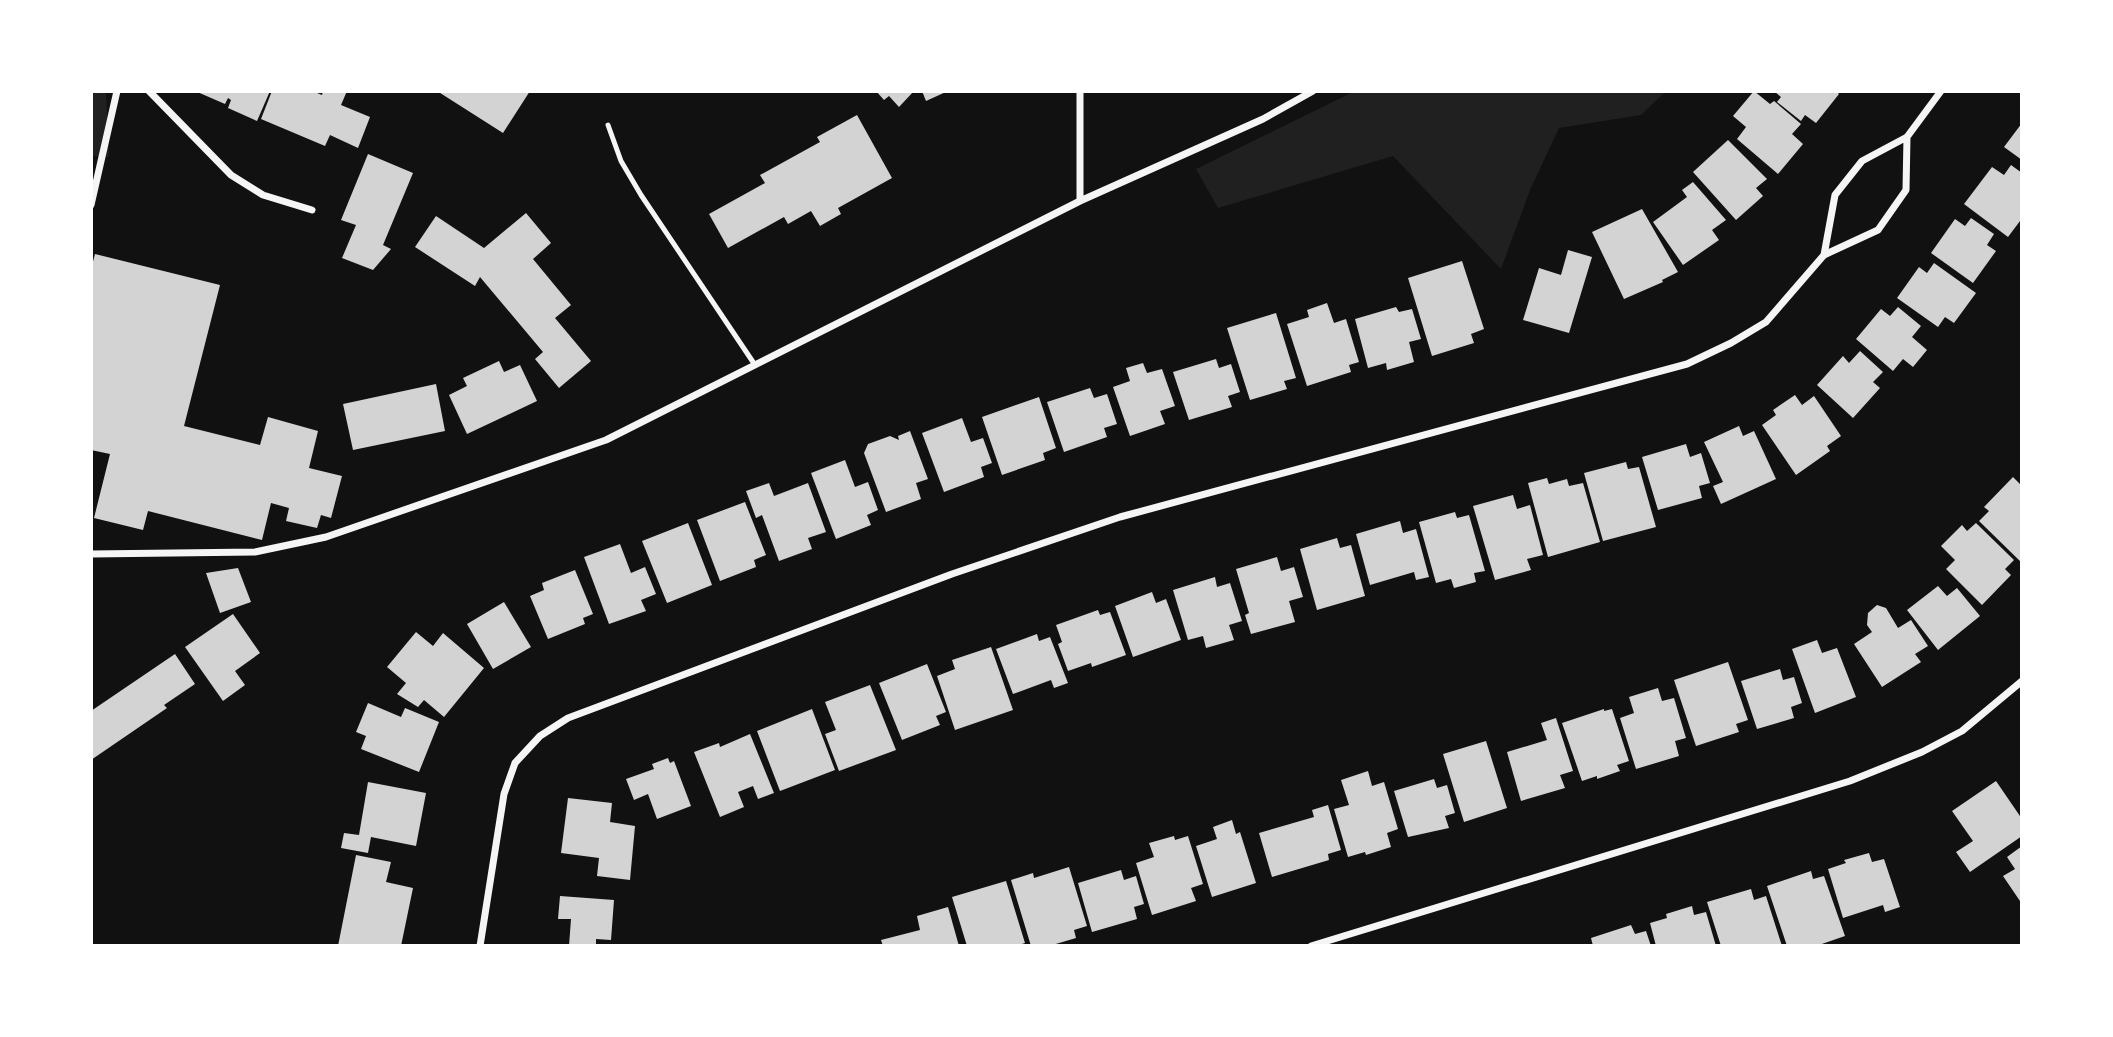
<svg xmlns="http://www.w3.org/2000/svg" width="2113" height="1037" viewBox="0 0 2113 1037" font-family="Overpass,sans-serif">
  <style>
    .green { fill: #202020 }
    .building { fill: #d3d3d3 }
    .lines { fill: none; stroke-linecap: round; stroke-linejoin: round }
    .service { stroke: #f5f5f5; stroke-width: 5 }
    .minor { stroke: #f5f5f5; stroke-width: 7 }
  </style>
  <rect width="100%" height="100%" fill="#111"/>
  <path class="green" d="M91,91H106L109,157L91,156Z
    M1355,91H1666L1641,115L1559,128L1530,190L1501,269L1393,156L1218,208L1196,169Z"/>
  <path class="building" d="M195,91H270L257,121L228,108L231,100L228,98L225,104Z
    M272,91H312L322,95L323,91H347L341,105L370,117L358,148L330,135L325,146L261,119Z
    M437,91H530L503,133Z
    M876,91H914L899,107L889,96L884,100Z
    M922,91H948L926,101Z
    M1754,91L1770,104L1774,101L1801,124L1792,134L1803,144L1778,174L1737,139L1746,127L1733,116Z
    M1774,91H1836L1839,94L1816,123L1805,115L1801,121L1777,102L1781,97Z
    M857,115L892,178L838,208L841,214L820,226L811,211L788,224L784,217L728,248L709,214L765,183L760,175L820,142L817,137Z
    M2022,123V160L2004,147Z
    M1728,140L1767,179L1756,188L1763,196L1736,220L1693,172Z
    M368,154L413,173L383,245L391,249L373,270L342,258L356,225L341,220Z
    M2011,165L2022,173V222L2020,221L2008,237L1964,204L1992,167L2004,175Z
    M1693,182L1726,220L1712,230L1719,240L1683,265L1653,222L1687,197L1682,190Z
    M1642,209L1678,272L1662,280L1663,282L1624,299L1592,232Z
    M526,213L551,243L533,259L571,305L555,318L591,361L559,388L535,359L543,352L480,277L475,286L415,247L436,216L484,248Z
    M1971,218L1994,234L1987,245L1996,251L1973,283L1931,253L1955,219L1965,226Z
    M1568,250L1592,257L1569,333L1523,320L1539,268L1561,275Z
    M95,254L220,285L184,426L260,445L268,417L318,431L309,468L342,476L331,518L321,515L317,528L286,521L289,508L271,503L262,540L148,511L143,530L94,518L110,454L91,450V269Z
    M1462,261L1484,329L1471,334L1474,343L1432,356L1408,278Z
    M1934,263L1976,293L1954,323L1945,317L1938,327L1897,298L1919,267L1927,273Z
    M1327,303L1334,323L1346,319L1359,362L1349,365L1351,372L1307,386L1287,324L1309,317L1307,310Z
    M1396,307L1399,312L1412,309L1421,339L1409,342L1414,362L1387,370L1386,363L1368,368L1355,319Z
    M1898,307L1921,326L1912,337L1927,350L1913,367L1903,359L1893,371L1856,339L1881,309L1890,316Z
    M1276,313L1296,378L1284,381L1287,389L1250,400L1227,328Z
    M1860,351L1883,372L1873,382L1880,388L1853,418L1817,385L1843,356L1849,363Z
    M1216,359L1219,368L1231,364L1240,392L1228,396L1232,407L1189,420L1173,372Z
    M499,361L504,372L520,365L537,401L467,434L449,395L467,386L463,378Z
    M1143,363L1147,373L1162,369L1175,406L1160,411L1165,424L1130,436L1113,387L1130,381L1126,368Z
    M436,384L445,431L353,450L343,404Z
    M1090,388L1094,398L1107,394L1117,424L1104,428L1107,437L1064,452L1047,402Z
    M1795,395L1802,405L1814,396L1841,436L1827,446L1830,451L1796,475L1762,425L1776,415L1773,410Z
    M1039,397L1056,448L1043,453L1045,460L1002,475L982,417Z
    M962,418L971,442L983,438L992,463L981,467L984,477L944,492L922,433Z
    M1739,426L1743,436L1754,431L1776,479L1721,504L1713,486L1723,482L1704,442Z
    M910,431L928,479L916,483L921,499L886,512L864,453L868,444L890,436L899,440L898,436Z
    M1686,444L1690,457L1701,453L1710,483L1699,486L1702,498L1658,510L1642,457Z
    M845,460L855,487L868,482L878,510L867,515L871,525L836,539L811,473Z
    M1626,462L1628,469L1639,467L1656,527L1603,541L1584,473Z
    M2013,477L2022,486V563L1979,521L1989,511L1984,507Z
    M1547,478L1549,484L1567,479L1569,486L1583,483L1600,542L1548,557L1528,483Z
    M769,483L774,496L808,483L826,532L808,538L812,549L779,561L762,515L756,518L746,491Z
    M1513,495L1517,509L1530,505L1543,555L1527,559L1531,570L1495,580L1473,506Z
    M745,502L766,555L754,560L756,567L720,581L697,520Z
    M1455,512L1457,518L1469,515L1485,571L1474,573L1476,582L1454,588L1451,579L1436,583L1419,522Z
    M1400,521L1403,533L1416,529L1429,577L1416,580L1414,572L1370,585L1356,534Z
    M688,523L712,585L667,603L642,541Z
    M1976,523L2014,560L2005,569L2011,575L1982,605L1946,569L1955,560L1941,546L1962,525L1967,531Z
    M1337,538L1340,548L1351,545L1365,596L1317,610L1300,549Z
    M620,544L631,573L645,567L656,594L641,600L646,611L609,624L584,557Z
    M1277,557L1281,571L1294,567L1303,597L1289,601L1295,622L1251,634L1245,615L1249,613L1236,569Z
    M238,568L251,602L220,613L206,573Z
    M575,570L593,614L583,618L585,624L548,639L530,596L544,590L542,583Z
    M1215,577L1217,587L1230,583L1242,621L1229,625L1234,640L1206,648L1203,636L1188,640L1173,590Z
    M1938,586L1947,596L1957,588L1980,616L1938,650L1907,610Z
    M1152,592L1156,603L1166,599L1181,640L1133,657L1115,606Z
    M504,602L531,647L493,669L467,624Z
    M1877,605L1886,608L1898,628L1911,620L1928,646L1915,654L1921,662L1882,687L1854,644L1872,632L1867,625L1868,613Z
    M1098,610L1100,615L1110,612L1126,655L1092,667L1091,663L1068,671L1058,644L1062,642L1056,625Z
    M233,614L260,653L235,671L245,685L223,701L185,647Z
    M416,632L433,646L443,633L484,668L444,717L424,700L418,707L397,694L406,683L387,667Z
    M1037,634L1039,641L1050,637L1068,683L1054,688L1051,680L1013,694L996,649Z
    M1817,640L1822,653L1837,648L1856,697L1815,713L1792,649Z
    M991,647L1013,710L955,730L937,676L955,669L952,660Z
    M175,654L195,684L164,705L167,708L91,760V711Z
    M1728,662L1748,720L1736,724L1739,732L1696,746L1674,680Z
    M927,664L946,712L936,716L940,725L902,740L879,683Z
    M1780,669L1783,680L1794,677L1802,703L1791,707L1794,718L1757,729L1741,681Z
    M870,685L896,750L839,771L825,734L836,730L825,702Z
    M1658,688L1662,701L1674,698L1686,738L1675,741L1679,756L1636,769L1620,718L1634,713L1629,697Z
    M368,703L401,717L405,708L439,722L419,772L361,749L366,736L356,732Z
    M812,709L835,770L780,791L757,731Z
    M1604,709V711L1612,709L1629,761L1617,765L1620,771L1597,779V776L1582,781L1562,723Z
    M1556,718L1573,771L1560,775L1565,788L1521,801L1507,752L1547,740L1541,723Z
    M750,734L774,793L758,799L753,786L738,792L744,807L720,817L694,752L719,743L720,747Z
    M1486,741L1507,808L1464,822L1443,754Z
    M668,758L670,763L674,761L691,806L657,819L648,794L634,800L626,779L654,769L652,764Z
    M1368,771L1372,786L1384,782L1398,829L1387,833L1391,847L1366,855L1365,852L1348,857L1334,809L1349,805L1341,780Z
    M1434,779L1437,788L1447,785L1455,813L1445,816L1449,828L1408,837L1394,791Z
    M1996,781L2022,819V836L1970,872L1956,852L1973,841L1952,811Z
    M368,782L426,793L416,846L371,837L368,853L341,848L344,833L359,835Z
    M568,798L612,803L610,822L635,826L630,880L597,876L599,858L561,853Z
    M1328,805L1341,850L1328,854L1329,860L1272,877L1259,833L1314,817L1312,810Z
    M1232,820L1236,834L1240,832L1256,883L1212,897L1196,846L1217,839L1213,827Z
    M1174,836L1175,840L1188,836L1203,884L1191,888L1196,901L1152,915L1136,863L1154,857L1149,843Z
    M2022,846V904L2003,876L2015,869L2007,857Z
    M1869,853L1872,862L1884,859L1900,907L1885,912L1883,905L1843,918L1828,869L1846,863L1844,860Z
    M356,855L391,862L386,882L413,888L401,946H338Z
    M1069,867L1087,926L1074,930L1076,938L1049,946H1031L1011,880L1033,873L1034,878Z
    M1121,870L1124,880L1136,876L1144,904L1134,907L1137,919L1092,932L1078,883Z
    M1811,871L1813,879L1824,876L1845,936L1816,946H1787L1767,886Z
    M1006,881L1025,943L1016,946H967L952,897Z
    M1751,889L1754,900L1766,896L1782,946H1721L1707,902Z
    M560,896L614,900L611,940L596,939V946H569L571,919H558Z
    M1692,906L1694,915L1706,912L1716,946H1656L1650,923L1667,918L1666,914Z
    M948,907L959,946H883L881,940L920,930L917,916Z
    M1631,925L1635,934L1646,931L1651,946H1593L1591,938Z"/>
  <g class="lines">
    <path class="service" d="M608,125L621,161L641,195L755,365"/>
    <path class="minor" d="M149,91L231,175L263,195L312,210
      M1080,201V91
      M91,205L117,91
      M1824,255L1835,195L1862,161L1907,137L1941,91
      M91,554L255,552L326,537L606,440L1080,201L1263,119L1313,91
      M480,946L504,794L515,763L540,736L568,718L952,574L1120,517L1687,364L1731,343L1766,322L1824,255L1878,230L1906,190L1907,137
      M1311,946L1850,781L1922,752L1962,731L2022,681"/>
  </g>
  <rect width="2113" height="1037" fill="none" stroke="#ffffff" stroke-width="186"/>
</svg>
